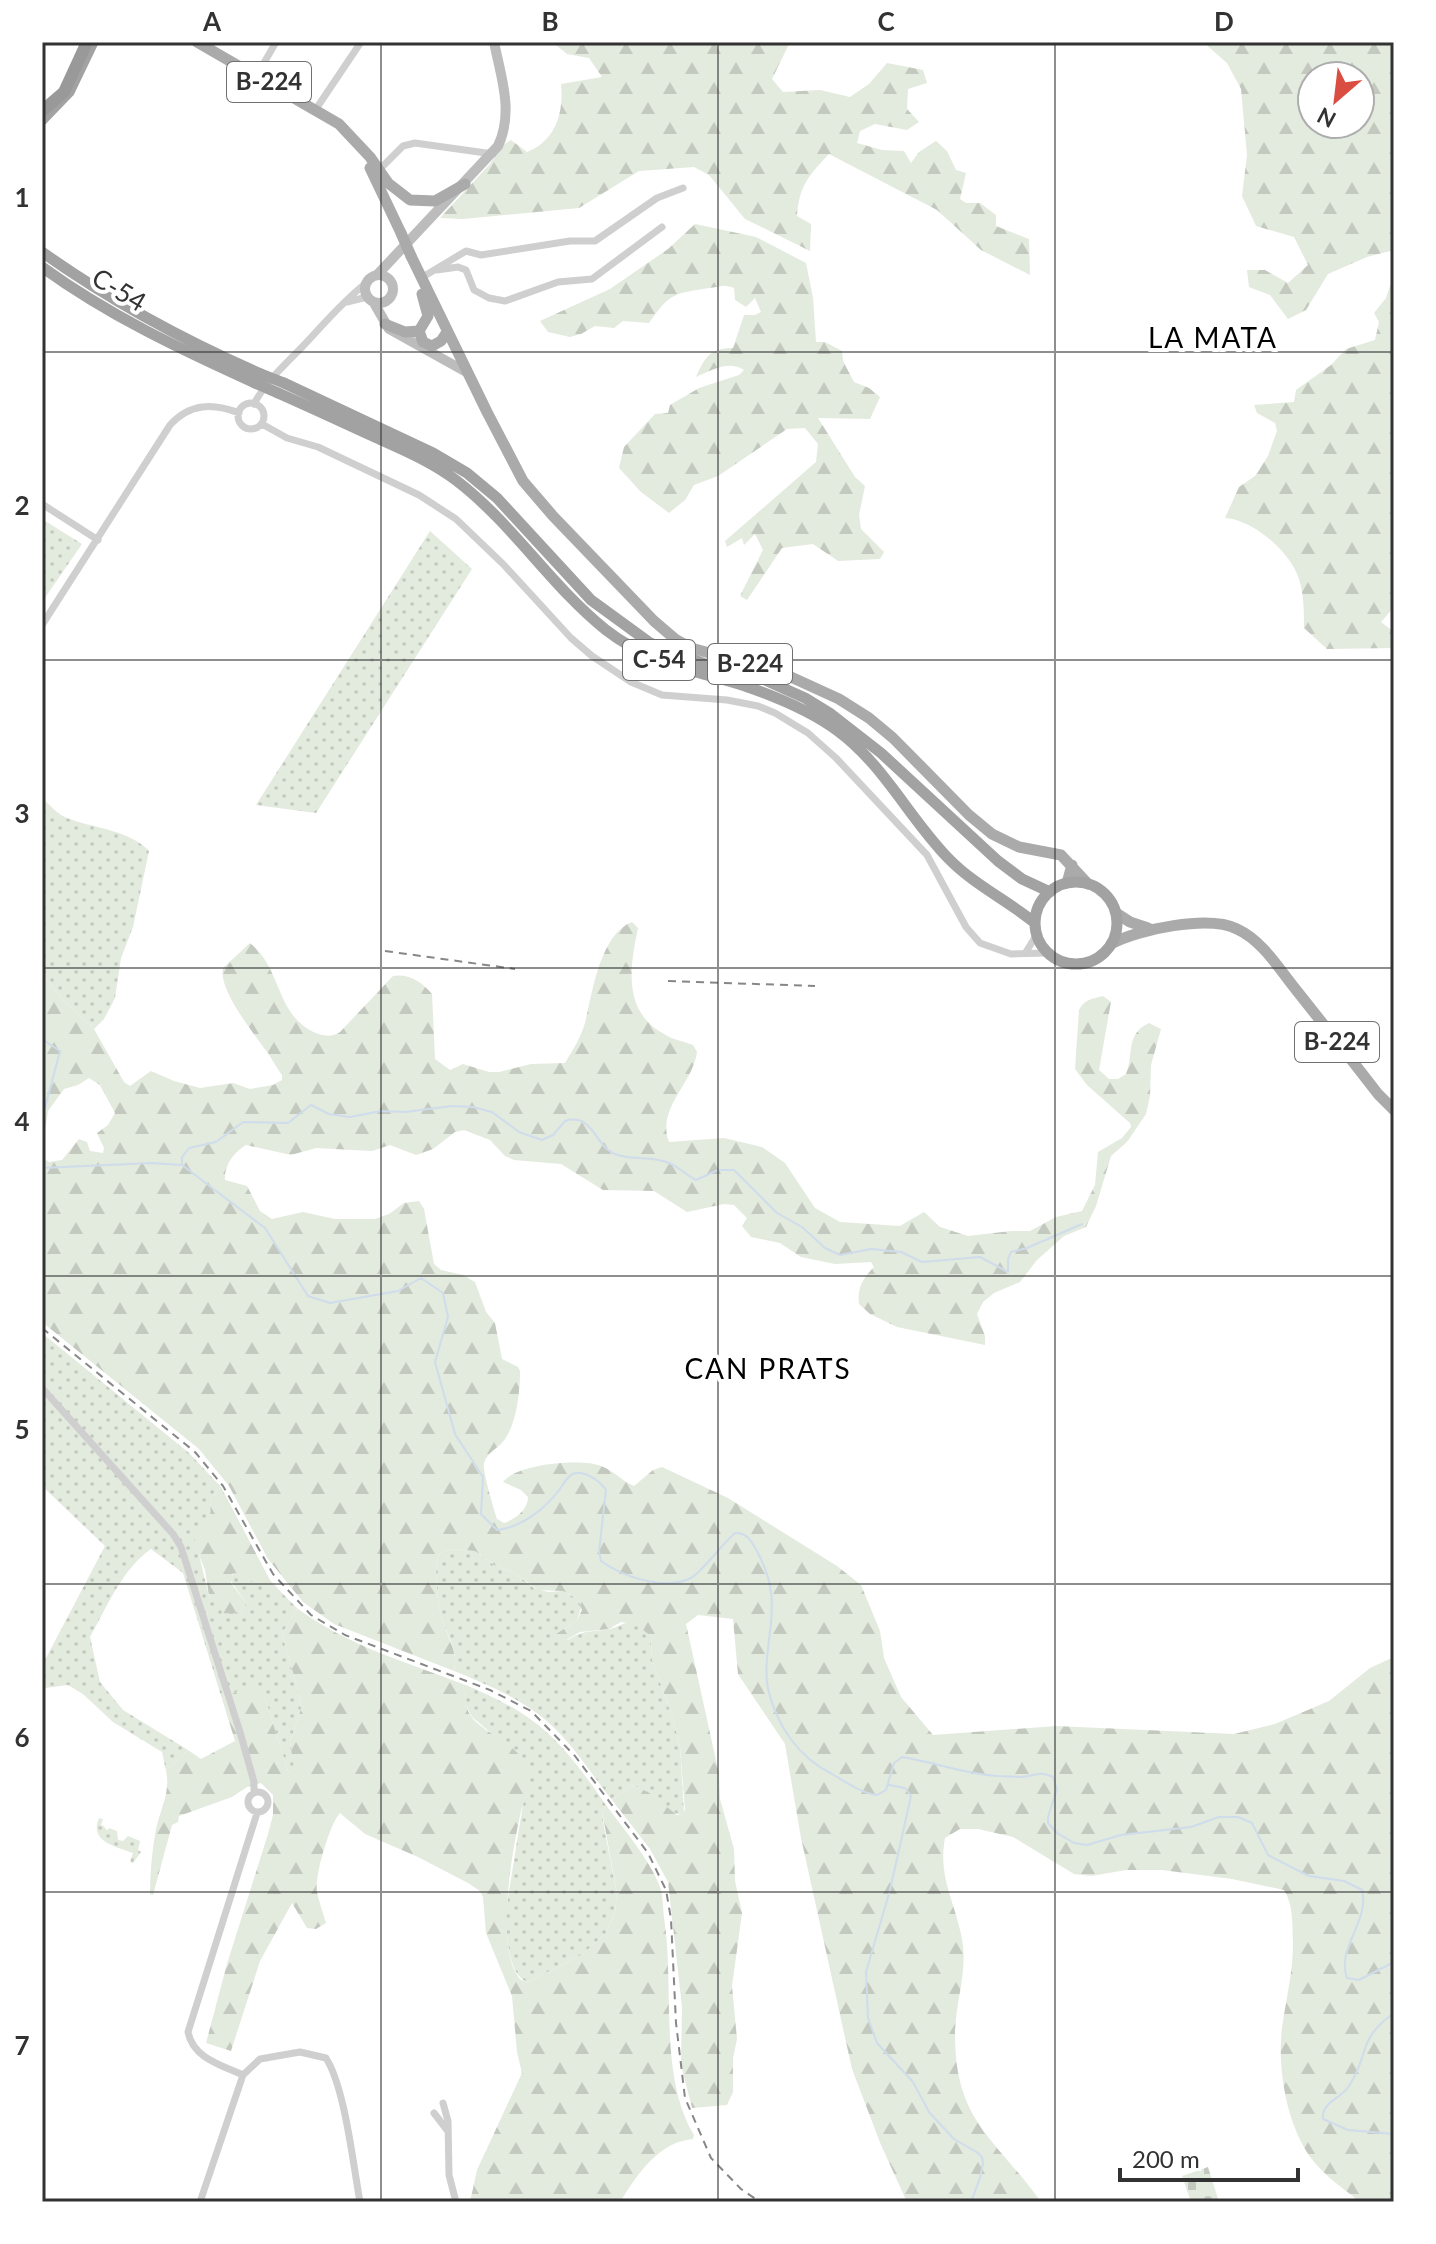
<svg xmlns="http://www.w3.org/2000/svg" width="1436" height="2244" viewBox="0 0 1436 2244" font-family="Lato,sans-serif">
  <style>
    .grass { fill: url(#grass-dots) }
    .forest { fill: url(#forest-firs); fill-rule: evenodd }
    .cemetery { fill: url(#cemetery-stones) }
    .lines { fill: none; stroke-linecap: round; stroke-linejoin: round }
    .stream { stroke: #cfdceb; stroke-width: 2 }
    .minor { stroke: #cfcfcf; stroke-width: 7 }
    .secondary { stroke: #bcbcbc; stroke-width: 10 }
    .primary { stroke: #aaa; stroke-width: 11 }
    .trunk { stroke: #a2a2a2; stroke-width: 11 }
    .motorway { stroke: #999; stroke-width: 12 }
    .rail { stroke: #878787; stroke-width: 2; stroke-dasharray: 8 6; stroke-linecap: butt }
    .primary-bridge { stroke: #aaa; stroke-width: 11 }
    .trunk-bridge { stroke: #a2a2a2; stroke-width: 11 }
    .grid { fill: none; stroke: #323232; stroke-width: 2; stroke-opacity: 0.55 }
    .labels { text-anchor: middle; stroke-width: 8; stroke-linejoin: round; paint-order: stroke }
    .shield { fill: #fff; stroke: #707070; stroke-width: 2 }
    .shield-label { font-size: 24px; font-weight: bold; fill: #323232 }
    .street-label { font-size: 26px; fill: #323232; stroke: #fff }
    .neighbourhood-label { font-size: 28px; letter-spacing: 2px; fill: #000; stroke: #fff }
    .neatline { fill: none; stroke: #323232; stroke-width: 3 }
    .grid-label { font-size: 26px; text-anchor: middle; font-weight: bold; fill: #323232 }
  </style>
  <defs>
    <pattern id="grass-dots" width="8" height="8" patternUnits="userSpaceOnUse" patternTransform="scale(2)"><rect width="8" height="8" fill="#e3eade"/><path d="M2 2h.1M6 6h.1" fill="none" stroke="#c3c9bf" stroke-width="1.8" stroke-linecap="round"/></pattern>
    <pattern id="forest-firs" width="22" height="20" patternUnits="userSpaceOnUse" patternTransform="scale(2)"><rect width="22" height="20" fill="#e3eade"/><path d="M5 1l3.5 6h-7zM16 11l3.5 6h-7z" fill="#c3c9bf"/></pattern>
    <pattern id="cemetery-stones" width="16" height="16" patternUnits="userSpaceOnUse" patternTransform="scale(2)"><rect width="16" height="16" fill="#e3eade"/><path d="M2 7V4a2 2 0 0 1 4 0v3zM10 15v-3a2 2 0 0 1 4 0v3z" fill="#c3c9bf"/></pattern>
  </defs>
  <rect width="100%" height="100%" fill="#fff"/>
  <path class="grass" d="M42,519L82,544L42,602Z
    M430,531L472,569L316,813L256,805Z
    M42,798C50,805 57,814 67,818C92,828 130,830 149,851L133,927L121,958L115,998L104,1019L94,1029L65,1002L42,974Z
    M42,1333L189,1453L221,1487L211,1498L210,1516L195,1539L209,1596L227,1614L241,1611L246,1603L229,1578L236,1572L278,1594H283L297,1608L282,1634L300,1697L301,1709L290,1742L296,1776L288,1771L266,1701C256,1682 238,1691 222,1699L183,1573L151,1549C122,1569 107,1607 90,1637L100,1682L123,1710L188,1750L166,1771L162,1752L113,1722L83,1694L68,1685L45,1688L42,1678V1657L46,1658L105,1546L42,1486Z
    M452,1549L475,1551L494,1565L516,1574L534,1588L548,1592L563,1591L576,1598L582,1605L577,1620L556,1634L568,1640C584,1630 588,1632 605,1630C630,1626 624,1612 651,1636L652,1659L673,1719L680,1747L684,1813L681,1815C662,1810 651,1791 631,1785L612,1800C589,1771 568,1736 538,1714C513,1695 483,1683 454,1671C458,1651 450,1641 443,1622C438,1608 432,1566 440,1553Z
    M463,1684C539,1715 560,1739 606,1805L602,1811L604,1827L617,1894L615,1912L606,1933L583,1954L528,1982C507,1976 506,1930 506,1910L528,1773L520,1757L472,1717L466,1705Z
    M99,1818L103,1819L101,1825L105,1827V1829L108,1830L109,1828L117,1831L118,1840L123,1841L128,1836L140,1841L138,1850L141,1852L133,1863L130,1862L133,1853C115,1846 89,1842 99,1818Z"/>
  <path class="forest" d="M552,42H790L772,79L783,92L820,90L850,97L869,84L887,63L923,70L927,83L908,89L907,109L919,122L907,130L875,124L860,131L857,143L882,150L904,151L911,163L919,152L936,141L947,151L956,170L966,173L960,199L966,203H980L996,215V226L1029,239L1030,275L981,250L937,210L829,154C809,175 799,186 797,216L811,224L810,251L745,219L709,175L694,167L639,171L579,208L463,219L440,218L490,164L503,145L511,140L527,152C556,141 564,112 561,84L602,77L589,58L567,54Z
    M1203,42H1394V250L1367,257L1328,274L1306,310L1288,319L1270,295L1249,287L1247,270H1265L1288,283L1308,265L1294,237L1256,226L1242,196L1247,155L1241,89L1227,63ZM1312,76H1360V124H1312Z
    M695,224L756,237L806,263L813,298L816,342H825L842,351L843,361L854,382L869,388L880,397L870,419L818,418L855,477L865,486L859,515L861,529L884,552L880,559L838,561L813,544L782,548L747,600L740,596L763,550L755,534L744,545L742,538L727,547L725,541L816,462L818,444L805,428L787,429L718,476L694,485L685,500L669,513L641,492L619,468L624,447L655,414L668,413L670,405L699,388L739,375L744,370C729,360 712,370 696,377C705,357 710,348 733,348L744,315H755L761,312L755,298L746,307L735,300L734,288C724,284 719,287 709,288C673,294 671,292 649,323L623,321L614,328L595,326L581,334L570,337L548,332L540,321L610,289L668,249Z
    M1394,274V607L1381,622L1394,632V648L1327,649L1304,628C1304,611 1304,595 1299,579C1291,552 1252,519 1225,518L1239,487L1255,476L1268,456L1277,431L1275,423L1257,413L1254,405L1294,402L1296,390L1331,365L1346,349L1375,340L1379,322L1374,313L1386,298Z
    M632,922L638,928C630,967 622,1011 664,1034C673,1040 683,1041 693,1045L697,1052C693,1084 656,1108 669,1142L724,1138L762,1147L785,1163L815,1208L840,1222L900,1226L924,1212L940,1227L968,1236L1011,1231H1030L1056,1217L1082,1211L1095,1185L1098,1152L1122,1138L1131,1127L1130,1123L1087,1085L1075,1069L1079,1010C1085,999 1092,999 1103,996L1111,1002L1099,1070L1109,1079H1118L1126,1074C1134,1055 1125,1034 1149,1023L1161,1029L1151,1065L1150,1096L1146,1114L1127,1142L1111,1156L1096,1206L1086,1227L1064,1236L1037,1260L1020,1282L994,1293L983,1302L977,1314L985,1336V1345L897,1327L870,1314L859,1304C857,1288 863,1278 874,1267L871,1262L835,1264L801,1257L780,1243L751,1237L742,1226L747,1218L734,1205L724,1204L687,1212L654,1191L603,1190L561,1164L514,1160L505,1156L490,1140L464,1130L455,1132L433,1149L416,1155L390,1145L372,1151L316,1148L291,1155L246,1145C234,1152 224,1165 225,1180L247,1186L260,1211L272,1219L303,1212L335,1219H375L389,1214L404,1203L419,1201L424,1209L434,1264L441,1270L463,1275L475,1282L486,1312L495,1323L502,1359L518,1367L520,1371C520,1391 517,1422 505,1439C499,1448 487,1452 484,1463C482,1471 494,1509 497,1519L504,1523C515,1519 528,1510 528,1497L521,1490L503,1482C516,1464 581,1458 601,1466C614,1471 622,1481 634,1486L653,1470L662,1467L728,1498L837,1566L861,1585L880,1631L884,1658L901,1697L933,1735L1056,1726L1234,1734L1275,1724L1329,1701L1370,1668L1394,1657V2202H1362L1355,2198C1341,2187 1326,2176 1314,2162C1287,2128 1277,2070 1282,2028C1286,1999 1293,1973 1293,1943C1292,1924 1294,1906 1284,1890L1232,1879L1162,1870H1126L1091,1876L1074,1874L1013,1837L978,1829H960L945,1838C937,1880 958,1906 963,1946C966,1976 956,2002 955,2031C954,2122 995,2137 1041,2202H907L881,2145L852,2069L801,1838L785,1744L738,1674L733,1619L698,1615L686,1624L719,1774L720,1799L734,1849L735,1881L742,1913L732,1986L737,2039L733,2058V2092L727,2105L692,2108L681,2065L682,2007L668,1882L650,1849L612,1800L631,1785L648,1792L677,1815H681L685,1810L680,1747L673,1719L652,1659L651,1636L635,1624L621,1622L609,1629L580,1632L563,1642L555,1639L556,1634L577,1620L582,1610L579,1602L571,1595L563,1591L538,1590L516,1574L494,1565L475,1551L452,1549L440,1553C432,1566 438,1608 443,1622C449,1641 458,1651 454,1671L334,1624L303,1602L268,1559L229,1486L199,1449L42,1322V1157L49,1162L62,1160L79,1139L87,1142L90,1151L103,1153L104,1148L97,1133L108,1125L115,1113L100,1085L89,1078L78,1085L64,1089L48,1111L42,1151V974L65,1002L94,1029L124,1082L130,1086L151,1071L174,1081L200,1088L233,1083L250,1089L273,1085L282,1080V1075C275,1066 271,1056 264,1048C252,1031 218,989 223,968L250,943C274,962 276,992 292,1014C301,1027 325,1043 340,1032L393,976C409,973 422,982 432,994L435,1059L450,1070L463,1064L489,1072H499L531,1064L565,1063C573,1050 581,1037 585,1023C592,994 600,934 632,922Z
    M221,1487L270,1580L283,1594L278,1595L236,1573L232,1574L231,1583L246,1603L241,1611L232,1614L223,1613L209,1596L205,1570L194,1543L198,1530L210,1516L211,1498Z
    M297,1608C346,1645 406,1662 463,1684C466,1697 464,1708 473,1719C490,1737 532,1750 529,1781C529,1791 524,1801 521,1811C513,1848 493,1951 521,1980L528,1982L583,1954L606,1933L615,1912L617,1894L602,1811L606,1805C624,1830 649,1858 660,1887C663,1896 663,1908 664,1918C675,1986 658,2075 694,2135L693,2139C658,2142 637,2175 620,2202H470L477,2170L522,2073L517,2052L512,1996L486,1933L483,1897L480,1891L468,1883L418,1857L365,1834L340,1813C330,1823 314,1877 317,1892C319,1902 323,1913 326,1923L316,1929L307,1928L292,1903L260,1961L231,2051L206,2043L227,1964L268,1834L273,1815V1795L261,1783L247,1787L232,1797L179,1816L178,1822L172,1825L153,1895L150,1894C150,1873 152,1850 156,1829C160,1810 171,1791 166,1771L188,1750L201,1759L235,1741L222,1699L244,1688L253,1689L262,1693L266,1701L288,1771L295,1775L290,1742L301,1709L300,1697L282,1634Z"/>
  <path class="cemetery" d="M1208,2167L1219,2202H1191L1182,2176Z"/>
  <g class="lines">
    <path class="stream" d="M42,1039L60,1051L42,1119
      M182,1165V1157L189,1148L216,1142L243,1122L288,1123L311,1105L329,1114L350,1117L381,1111L405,1112L452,1106L473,1107L492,1112L519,1132L542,1140L553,1135L565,1121C590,1113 595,1140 608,1150C626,1163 650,1154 669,1163C679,1167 686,1175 696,1180L718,1170H734L777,1213L802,1227L825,1248L840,1255L871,1249L901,1252L922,1262L980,1257L1008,1272V1259L1011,1252L1027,1248L1082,1224
      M42,1168L151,1163L182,1165L265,1228L308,1296L330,1303L398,1291L421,1278L443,1293L448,1317L435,1362L455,1434L483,1477L481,1514L497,1530C522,1527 545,1509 560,1489C564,1484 566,1477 573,1474C585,1470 600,1481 606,1490L599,1551L601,1561C623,1577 665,1591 691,1578C700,1574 725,1541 735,1533C748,1533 751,1541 757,1551C774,1583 774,1604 769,1640C767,1656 765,1673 768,1689C777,1726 798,1757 832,1774C846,1782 861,1793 877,1795L886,1790L894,1763L902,1757C934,1762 964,1774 997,1776C1005,1776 1014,1777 1022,1777C1036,1776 1040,1770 1053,1777L1057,1789L1048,1817V1823L1057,1833L1074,1843L1087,1845L1121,1835L1191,1827L1219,1817H1238L1252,1823L1268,1855L1309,1876L1344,1881L1362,1890C1370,1921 1336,1948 1347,1978L1359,1980L1394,1962
      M889,1785L905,1788L911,1796L890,1890L866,1972L868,2018L877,2043L913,2082L929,2112L954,2139L978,2153L982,2157L983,2163L980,2178L971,2202
      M1394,2013C1356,2040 1370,2055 1349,2086C1341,2099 1321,2102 1323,2119L1348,2130L1394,2134"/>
    <path class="minor" d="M257,75L276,42
      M316,109L361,42
      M379,170L403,146L415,143L493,154
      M437,270L458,267L466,270L474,290L489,298L505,301L558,282L592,279L662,227
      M421,278L466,251L481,255L570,241H595L657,198L683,188
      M347,302L367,297
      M238 416a13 13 0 1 1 26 0a13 13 0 1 1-26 0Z
      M254,404C265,382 286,364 303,346C323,325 342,302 365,284
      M262,424L287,438L318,447L419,495L456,519L503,564L571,638L592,656L631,682L662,695L727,700L758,706L775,713L808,733L836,758L927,855L966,927L980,943L1011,954L1049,953
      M42,504L98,540
      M42,625L170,425C190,403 213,403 239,413
      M1026,952L1037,934
      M42,1388L173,1534L181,1547L240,1732L254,1782V1793
      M248 1802a10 10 0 1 1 20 0a10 10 0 1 1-20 0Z
      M243,2075L260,2059L300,2052L326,2058C345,2088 353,2164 360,2202
      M443,2103L448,2121L449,2175L456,2202
      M434,2113L447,2130
      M200,2202L243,2075C221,2065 193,2058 188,2032L257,1813"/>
    <path class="secondary" d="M365 289a14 14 0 1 1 28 0a14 14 0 1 1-28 0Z
      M377,275L498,146C514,112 501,77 494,42
      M374,303L389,329L468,373"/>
    <path class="primary" d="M197,42L339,124L370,157L388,183L410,200L435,201L465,184
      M370,168L401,233
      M411,256L487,412L523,481L553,516L654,621L675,639L691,648L780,672L839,699L869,718L893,738L969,815L992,834L1019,847L1061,855L1088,884
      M385,324L405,332L419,331L428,316L422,294
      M419,331L423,342L432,346L441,341L447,332
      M1067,883L1072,865
      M1116,913L1130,922L1148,928
      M1111,944C1138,929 1209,915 1237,929C1263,941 1279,969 1297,991C1324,1025 1351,1059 1378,1094L1394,1110"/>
    <path class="trunk" d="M42,120L69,92L93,42
      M42,252C111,301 183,340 261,374
      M42,267C108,315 180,349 255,383
      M284,383L433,453L467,473L497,498L591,600L650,643L702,663L765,680L805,698L831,714L881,753L998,861L1022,879L1050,892
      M278,393C312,408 344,423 377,438C404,450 434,463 457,481C513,524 551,586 606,630C648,663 697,671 745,686C777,697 811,711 838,731C884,765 909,818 948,858C974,885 1007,900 1035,923
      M1035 923a41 41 0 1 1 82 0a41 41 0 1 1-82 0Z"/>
    <path class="motorway" d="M42,111L64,92L87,42"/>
    <path class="rail" d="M385,951L515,969
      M668,981L815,986
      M42,1328L195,1452L223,1486L273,1574L311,1615L345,1635L490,1690L531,1711L575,1756L648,1853L666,1890L671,1919L676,2023L685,2098L711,2158L741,2189L760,2202"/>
    <path class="primary-bridge" d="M401,233L411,256"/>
    <path class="trunk-bridge" d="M261,374L284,383
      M255,383L278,393"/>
  </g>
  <path class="grid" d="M381,42V2202M718,42V2202M1055,42V2202M42,352H1394M42,660H1394M42,968H1394M42,1276H1394M42,1584H1394M42,1892H1394"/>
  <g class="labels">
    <g class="shield">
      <rect x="227" y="62" width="84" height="40" rx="6"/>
      <rect x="623" y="640" width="72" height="40" rx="6"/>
      <rect x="708" y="644" width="84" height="40" rx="6"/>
      <rect x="1295" y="1022" width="84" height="40" rx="6"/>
    </g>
    <g class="shield-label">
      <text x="269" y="90">B-224</text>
      <text x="659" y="668">C-54</text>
      <text x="750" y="672">B-224</text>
      <text x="1337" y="1050">B-224</text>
    </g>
    <g class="street-label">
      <text transform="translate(119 290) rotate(31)" y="9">C-54</text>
    </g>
    <g class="neighbourhood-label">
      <text x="1213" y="348">LA MATA</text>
      <text x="768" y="1379">CAN PRATS</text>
    </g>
  </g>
  <rect width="1436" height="2244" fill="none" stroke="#ffffff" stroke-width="88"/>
  <g transform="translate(1336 100) rotate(208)"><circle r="38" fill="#ffffff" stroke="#adadad" stroke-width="2"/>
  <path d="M0-6L14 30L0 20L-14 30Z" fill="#da4e42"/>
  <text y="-12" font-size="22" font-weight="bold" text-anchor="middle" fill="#323232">N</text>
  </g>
  <path d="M1120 2168v12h178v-12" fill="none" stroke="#323232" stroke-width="4"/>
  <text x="1132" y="2168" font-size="24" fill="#323232" stroke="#ffffff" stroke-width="6" paint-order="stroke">200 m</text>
  <rect x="44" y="44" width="1348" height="2156" class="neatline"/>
  <g class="grid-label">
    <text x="212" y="31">A</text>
    <text x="550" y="31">B</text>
    <text x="886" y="31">C</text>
    <text x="1224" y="31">D</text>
    <text x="22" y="207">1</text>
    <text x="22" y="515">2</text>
    <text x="22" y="823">3</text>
    <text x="22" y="1131">4</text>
    <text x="22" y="1439">5</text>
    <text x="22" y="1747">6</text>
    <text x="22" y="2055">7</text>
  </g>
</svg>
